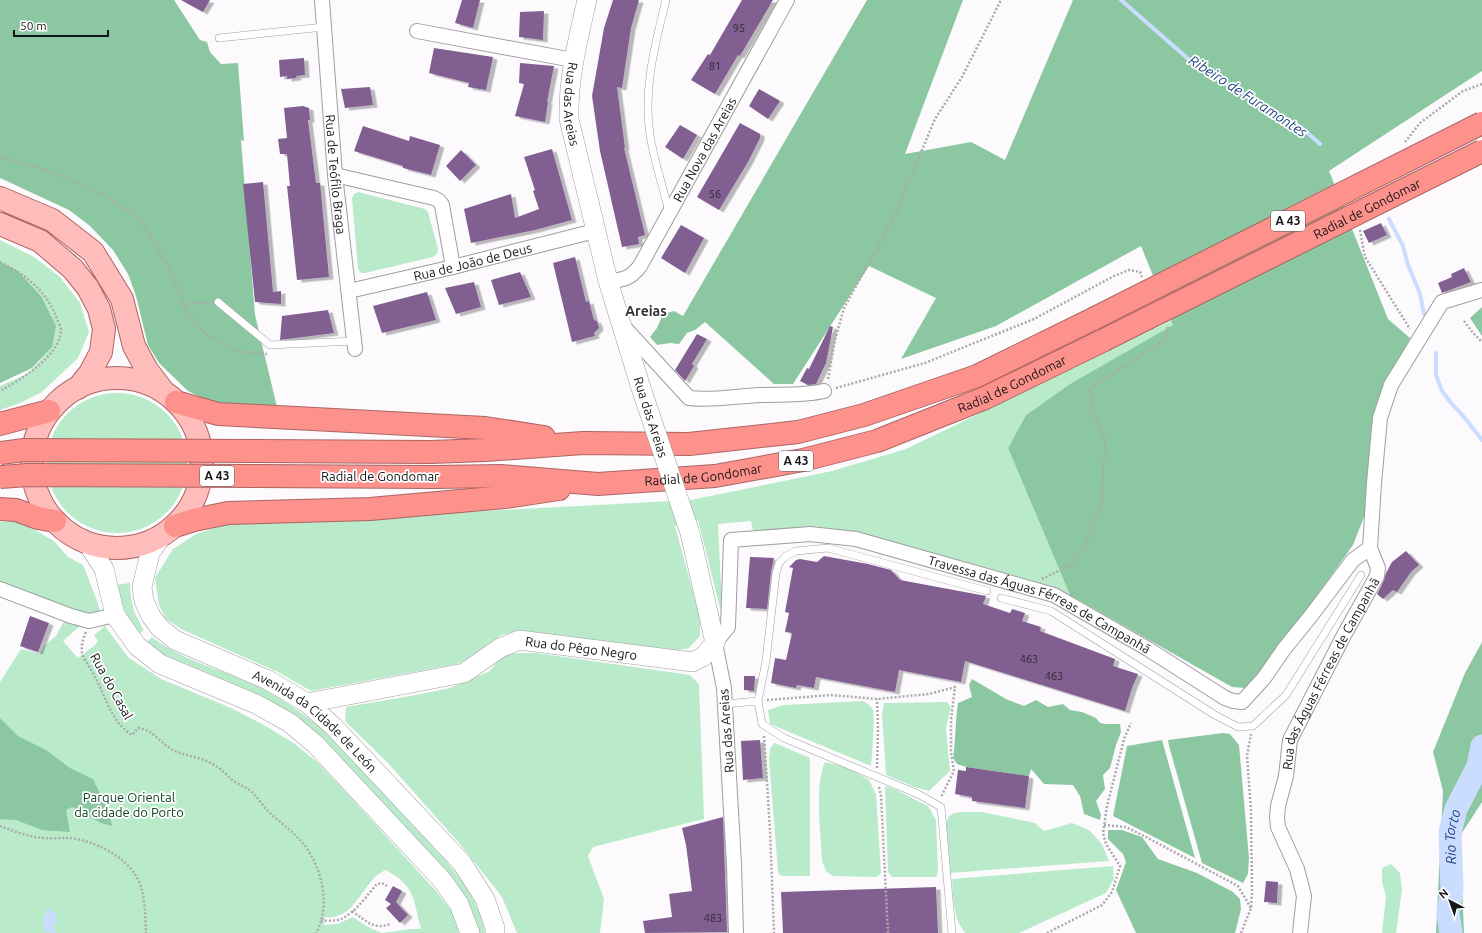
<svg xmlns="http://www.w3.org/2000/svg" width="1482" height="933" viewBox="0 0 1482 933" font-family="Ubuntu,sans-serif">
  <style>
    .green { fill: #b9ebca; fill-rule: evenodd }
    .forest { fill: #8bc8a1 }
    .water { fill: #caddff }
    .lines { fill: none; stroke-linecap: round; stroke-linejoin: round }
    .stream { stroke: #caddff; stroke-width: 4 }
    .river { stroke: #caddff; stroke-width: 23 }
    .building { fill: #816091; filter: url(#shadow) }
    .lane-casing { stroke: #a09da1; stroke-width: 8 }
    .street-casing { stroke: #a09da1; stroke-width: 16 }
    .secondary-casing { stroke: #a09da1; stroke-width: 20 }
    .primary-casing { stroke: #ac6563; stroke-width: 24 }
    .highway-casing { stroke: #ac6563; stroke-width: 24 }
    .path { stroke: #aba9ac; stroke-width: 2.5; stroke-dasharray: 2 2; stroke-linecap: butt }
    .lane { stroke: #fff; stroke-width: 7 }
    .street { stroke: #fff; stroke-width: 14 }
    .secondary { stroke: #fff; stroke-width: 19 }
    .primary { stroke: #febdba; stroke-width: 22 }
    .highway { stroke: #fd918c; stroke-width: 22 }
    .secondary-bridge-casing { stroke: #a09da1; stroke-width: 20; stroke-linecap: butt }
    .highway-bridge-casing { stroke: #ac6563; stroke-width: 24; stroke-linecap: butt }
    .secondary-bridge { stroke: #fff; stroke-width: 19 }
    .highway-bridge { stroke: #fd918c; stroke-width: 22 }
    .labels { text-anchor: middle; stroke-width: 3.5; stroke-linejoin: round; paint-order: stroke }
    .number-label { font-size: 11px; fill: #302735 }
    .shield { fill: #fff; stroke: #5b5a5c; stroke-width: 1 }
    .shield-label { font-size: 12px; font-weight: bold; fill: #151416 }
    .street-label { font-size: 13px; fill: #151416; stroke: #fff }
    .park-label { font-size: 13px; fill: #114027; stroke: #fff }
    .water-label { font-size: 14px; font-style: italic; fill: #1f407f; stroke: #fff }
    .neighbourhood-label { font-size: 14px; font-weight: bold; fill: #343235; stroke: #fff }
  </style>
  <defs>
    <filter id="shadow"><feDropShadow dx="4.5" dy="2.5" stdDeviation="0" flood-color="#0004"/></filter>
  </defs>
  <rect width="100%" height="100%" fill="#fdfafe"/>
  <path class="green" d="M358,192L425,209L428,212L438,249L437,254L433,257L365,273H361L358,269L352,198L354,194Z
    M0,240L34,257L60,277L80,303L89,332L78,358L42,392L20,403L0,410V386L29,373L52,347L41,296L22,275L0,263Z
    M1172,320L1174,325L1070,384L1026,415L1008,448L1070,595L1055,587L859,533L811,526L753,531L751,521L718,524L722,608H720L698,520L675,526L700,618V636L689,648L673,651L524,631L501,635L472,657L457,664L311,691L278,672L183,630L166,619L159,605L155,578L173,549L196,534L224,525L691,500L832,471L906,449Z
    M47 463a70 70 0 1 1 140 0a70 70 0 1 1-140 0Z
    M19,521L54,541L68,557L83,565L98,603L100,613L85,615L0,583V522Z
    M130,583C131,604 133,612 144,630L139,634C126,615 122,607 116,585Z
    M66,617L80,626L63,641L78,658L95,645L98,641L94,635L103,628L104,625L129,658L161,679L231,708L264,725L295,744L316,761L343,789L436,891L452,912L459,933H0V682L21,649L40,654L44,646L56,636ZM386,870C416,887 413,899 421,929H410L382,933L368,927L353,917L337,924L324,925L325,917C329,917 333,918 337,916C358,911 367,876 386,870Z
    M152,637C180,659 216,668 249,682C278,695 303,713 328,734L447,862C464,883 481,906 485,933H477L305,724L277,705L245,689L158,652L147,642Z
    M503,653H536L690,675L699,684L704,819L593,847L588,856L604,899L600,933H517L502,897L460,844L388,763L345,721L346,707L416,695L450,688L490,671Z
    M863,701C867,703 871,706 873,710C875,717 872,757 871,766L770,724L768,710L784,705Z
    M947,702L951,708L946,728L950,771L929,791L914,787L886,775L882,716L884,703Z
    M774,743C786,747 796,753 809,757L810,762V876H781L778,872L769,759L770,749Z
    M825,762L847,767L869,780L876,794L881,873L876,877L833,876L826,871L822,861C821,833 814,787 825,762Z
    M885,786L892,788L928,806L936,820L938,872L936,877H892L888,872Z
    M961,812H982L1035,823L1044,831L1072,823L1089,830L1102,844L1109,861L950,873L946,823C949,814 953,813 961,812Z
    M1391,864L1400,873L1402,890L1396,933H1382L1386,896L1382,882V868Z
    M1113,866L1114,879L1106,893L1019,933H965C953,918 953,897 952,879Z"/>
  <path class="forest" d="M0,0H174L200,40L207,42L210,52L221,64L238,63L244,141L241,140L255,315L277,407L214,404L188,391L159,363L148,345L136,296L128,274L113,250L90,226L69,210L0,178Z
    M867,0H963L905,154L971,142L1005,160L1073,0H1482V71L1329,171L1388,319L1410,338L1374,416L1366,512L1353,545L1268,664L1245,688L1232,687L1070,595L1008,448L1026,415L1070,384L1173,325L1141,246L996,326L901,359L936,298L869,266L793,384H774L705,322L695,330L687,333L679,344L670,343L657,345L650,337L657,328L663,314L674,311L683,316Z
    M0,262L18,271L41,296L56,326L52,347L32,368L0,383Z
    M1482,307V336L1470,318Z
    M1482,642V802L1460,836L1464,933H1436L1443,791L1433,752L1465,673Z
    M972,679L1006,699L1024,706L1036,700L1048,707L1063,704L1070,710L1082,712L1096,718L1100,723L1106,724H1120L1121,732L1116,745L1110,768L1103,775L1105,789L1096,801L1101,815L1100,820L1084,814L1080,796L1073,785L1044,784L1031,769L1029,776L966,767L957,764L953,758C956,739 955,721 958,703L972,697L969,685Z
    M0,718L18,736L46,750L70,768L93,779L109,812L112,826L101,823L72,807L66,810L70,832L42,830L16,820L0,819Z
    M1223,733L1230,734L1239,745L1249,858L1248,874L1243,883L1202,863L1169,746L1168,740Z
    M1162,740L1195,858L1113,816L1127,746Z
    M1108,830H1122L1142,837L1158,859L1197,873L1233,892L1240,899L1241,909L1235,933H1136L1116,890L1126,862L1123,854L1108,839Z"/>
  <path class="water" d="M48,907L56,915V924L53,927L56,933L45,932L43,919Z"/>
  <g class="lines">
    <path class="stream" d="M1121,0L1194,64L1223,82L1302,128L1320,144
      M1389,219L1403,246L1408,265L1420,294L1424,314
      M1436,353V375L1442,391L1451,403L1464,417L1482,440"/>
    <path class="river" id="s1" d="M1451,933L1448,913L1452,890L1450,832L1456,809L1478,766L1482,746"/>
  </g>
  <path class="building" d="M181,0H210L203,12Z
    M462,0H480L473,28L455,23Z
    M613,0H639L631,28L622,88L617,87L625,148H624L645,235L638,237L639,244L622,247L600,151L592,96L604,28Z
    M742,0H773L740,56L738,55L715,94L691,80L708,54L710,55Z
    M544,11L543,40L519,37L520,12Z
    M434,48L493,57L486,90L468,87L469,83L429,73Z
    M304,58L305,75L296,76L297,78L287,79V76L280,77L279,60Z
    M520,63L554,66L547,102H548L545,122L515,116L524,84L519,83Z
    M370,87L373,105L345,108L341,89Z
    M759,89L780,101L768,119L749,106Z
    M303,106L309,108L310,120H308L316,183H320L329,277L297,280L287,186H290L287,154H280L278,139L287,138L284,108Z
    M740,123L760,134V138L748,162L719,210L697,197Z
    M680,125L697,135L683,159L665,147Z
    M363,126L409,141L410,136L440,145L431,175L403,168V166L354,151Z
    M552,149L572,220L535,230L471,243L464,209L511,194L515,218L539,209L533,191L535,190L524,157Z
    M461,150L476,165L460,181L446,166Z
    M263,182L273,292L281,291V304L255,302L243,184Z
    M1381,223L1387,235L1369,243L1363,231Z
    M681,225L704,238L685,273L661,258Z
    M575,257L586,302L589,301L594,320L597,321L599,328L594,333L595,336L572,342L553,263Z
    M1464,268L1471,282L1442,293L1438,283L1452,277L1451,274Z
    M520,272L531,297L499,305L491,280Z
    M474,282L481,307L456,314L445,288Z
    M427,292L436,320L382,333L373,306Z
    M328,310L334,333L280,340L282,316Z
    M830,326L833,327L826,363L816,384L808,385L800,381L807,368L809,369Z
    M697,334L707,339L692,364L694,366L685,381L675,370Z
    M1406,551L1419,565L1411,572L1397,592L1393,590L1383,599L1377,594L1384,580L1386,573L1392,562Z
    M824,556L868,564L891,570L900,580L986,596L983,604L1010,613L1012,609L1025,613L1022,621L1041,627L1040,631L1115,659L1113,666L1138,674L1132,688L1125,711L965,661L961,682L899,670L895,692L816,677L814,688L797,685L796,688L771,683L775,658L786,660L792,633L785,632L789,613L785,612L793,568L789,567L796,560L800,559L817,562Z
    M750,557L774,558L771,572L767,609L746,608Z
    M30,616L49,623L38,652L20,646Z
    M744,676H755L754,691L744,690Z
    M760,740L763,778L743,780L741,741Z
    M966,767L1029,776L1025,808L972,801V797L955,794L958,770L966,771Z
    M723,817L727,932L645,933L643,921L672,917L669,894L692,891L686,845L682,828Z
    M1266,881L1278,882L1277,903L1264,902Z
    M393,886L402,891L396,902L408,915L400,923L386,908L391,904L385,900Z
    M936,887L938,933H783L781,892Z"/>
  <g class="lines">
    <defs>
      <path id="lane" d="M666,0C655,45 643,88 650,135C654,161 663,186 669,212
        M219,38L324,27
        M218,302L270,345L354,341
        M1001,598L1051,611L1215,715L1238,727L1253,726L1286,695L1361,575
        M758,701L766,661L776,573L779,563L786,556L796,551L828,548L987,591
        M725,704L758,701L762,724L784,738L918,794L941,807L952,933"/>
      <g id="street">
        <path id="s2" d="M322,0L335,175L355,349"/>
        <path d="M417,31L573,60"/>
        <path d="M335,175L434,198L439,201L442,205L453,267"/>
        <path id="s3" d="M608,281C623,280 630,279 640,266L787,0"/>
        <path id="s4" d="M349,291L453,267L595,231"/>
        <path d="M623,326L689,398C713,401 736,396 760,395C781,394 803,396 824,391"/>
        <path d="M0,589L71,616L89,621L115,615"/>
        <path id="s5" d="M736,933L734,864L724,688L715,643L728,627L731,540L810,534L856,539L1054,595L1148,649L1225,698L1233,701L1242,702L1264,678L1284,649L1310,617L1353,560L1370,548"/>
        <path id="s6" d="M1300,933L1304,896L1297,869L1278,827L1277,817L1278,806L1286,776L1290,740L1344,635L1377,576L1378,568L1370,548L1374,483L1380,418L1391,385L1442,302L1482,290"/>
      </g>
      <g id="secondary">
        <path id="s7" d="M587,0C578,40 568,77 569,119L608,281L641,388"/>
        <path id="s8" d="M161,537L150,553L142,587L144,601L151,616L159,627L175,640L268,680L307,703L334,727L462,863L485,899L495,928V933"/>
        <path d="M88,544L104,569L115,615L137,646L160,664L256,704L290,723L315,744L442,880L459,904L470,933"/>
        <path id="s9" d="M307,703L464,673L500,648L519,640L693,662L704,656L715,643L690,533"/>
      </g>
      <path id="primary" d="M0,198L52,220L93,252L122,299L134,346L147,370L163,391
        M0,224L40,241L73,269L88,288L99,309L104,329L101,352L90,373L78,388
        M32 463a85 85 0 1 1 170 0a85 85 0 1 1-170 0Z"/>
      <g id="highway">
        <path d="M176,402L218,414L485,428L544,437"/>
        <path d="M0,424L49,411"/>
        <path d="M256,451L431,452L485,450L583,443L689,444L798,432L864,415L977,376L1093,319"/>
        <path id="s10" d="M434,477L501,476L598,484L715,476L803,460L877,441L985,398L1104,340"/>
        <path d="M0,509L16,510L38,518L55,521"/>
        <path d="M175,526L194,520L228,513L370,509L505,497L559,489"/>
      </g>
    </defs>
    <use href="#lane" class="lane-casing"/>
    <use href="#street" class="street-casing"/>
    <use href="#secondary" class="secondary-casing"/>
    <use href="#primary" class="primary-casing"/>
    <use href="#highway" class="highway-casing"/>
    <path class="path" d="M1405,142L1420,123L1463,91L1482,84
      M0,157L43,169L102,193L140,220L172,272L185,310L207,335L237,351L267,354
      M1360,230L1365,257L1410,329
      M0,262C26,275 47,291 57,319C58,322 61,327 61,330C61,355 19,381 0,391
      M183,305L210,302
      M1464,321L1473,333L1482,342
      M828,379L835,340L844,308L892,221L935,119L962,77L1001,0
      M836,388L925,363L1034,319L1114,276L1129,270L1140,272L1142,277
      M1042,579L1071,565L1087,541L1102,501L1105,438L1093,413L1091,388L1166,339L1168,327
      M86,632C83,639 81,645 82,653C84,661 91,668 94,675C105,695 111,722 132,735L138,728C153,729 161,744 173,750C187,757 203,757 216,766C223,770 228,777 235,782C239,785 244,786 248,789C256,794 261,804 268,811C278,821 290,829 300,840C321,862 332,905 316,933
      M767,700L831,695L877,699L929,694L955,687L951,720V753L954,771L941,797
      M764,736L770,830L774,933
      M877,768L878,729L877,699
      M879,787L881,796L888,933
      M1104,825L1126,827L1146,837L1238,886L1251,908
      M0,826C11,830 23,835 35,837C46,839 58,838 69,838C92,840 124,855 136,876C146,892 145,915 146,933
      M352,911C367,921 372,930 391,924
      M321,921C328,920 337,922 343,918C357,911 367,895 377,884L382,883L387,886
      M1047,933L1102,905L1112,892L1120,866L1106,844L1103,833L1107,806L1124,739L1131,723
      M1241,933L1251,908L1252,893L1251,811L1247,756L1251,734"/>
    <use href="#lane" class="lane"/>
    <use href="#street" class="street"/>
    <use href="#secondary" class="secondary"/>
    <use href="#primary" class="primary"/>
    <use href="#highway" class="highway"/>
    <defs>
      <path id="secondary-bridge" d="M641,388L690,533"/>
      <g id="highway-bridge">
        <path d="M1093,319L1482,123"/>
        <path id="s11" d="M1104,340L1482,151"/>
        <path d="M0,453L24,450L256,451"/>
        <path d="M0,477L28,475L434,477"/>
      </g>
    </defs>
    <use href="#secondary-bridge" class="secondary-bridge-casing"/>
    <use href="#highway-bridge" class="highway-bridge-casing"/>
    <use href="#secondary-bridge" class="secondary-bridge"/>
    <use href="#highway-bridge" class="highway-bridge"/>
  </g>
  <g class="labels">
    <g class="number-label">
      <text x="739" y="32">95</text>
      <text x="715" y="70">81</text>
      <text x="715" y="198">56</text>
      <text x="1029" y="663">463</text>
      <text x="1054" y="680">463</text>
      <text x="713" y="922">483</text>
    </g>
    <g class="shield">
      <rect x="1271" y="211" width="34" height="20" rx="3"/>
      <rect x="779" y="451" width="34" height="20" rx="3"/>
      <rect x="200" y="466" width="34" height="20" rx="3"/>
    </g>
    <g class="shield-label">
      <text x="1288" y="225">A 43</text>
      <text x="796" y="465">A 43</text>
      <text x="217" y="480">A 43</text>
    </g>
    <g class="street-label">
      <text dy="5" stroke="none"><textPath href="#s7" startOffset="106">Rua das Areias</textPath></text>
      <text dy="5" stroke="none"><textPath href="#s3" startOffset="170">Rua Nova das Areias</textPath></text>
      <text dy="5" stroke="none"><textPath href="#s2" startOffset="175">Rua de Teófilo Braga</textPath></text>
      <text dy="5" stroke="none"><textPath href="#s11" startOffset="294">Radial de Gondomar</textPath></text>
      <text dy="5" stroke="none"><textPath href="#s4" startOffset="127">Rua de João de Deus</textPath></text>
      <text dy="5" stroke="none"><textPath href="#s10" startOffset="594">Radial de Gondomar</textPath></text>
      <text transform="translate(651 417) rotate(72)" y="5">Rua das Areias</text>
      <text dy="5" stroke="none"><textPath href="#s10" startOffset="270">Radial de Gondomar</textPath></text>
      <text x="380" y="481">Radial de Gondomar</text>
      <text dy="5" stroke="none"><textPath href="#s5" startOffset="720">Travessa das Águas Férreas de Campanhã</textPath></text>
      <text dy="5" stroke="none"><textPath href="#s9" startOffset="287">Rua do Pêgo Negro</textPath></text>
      <text dy="5" stroke="none"><textPath href="#s6" startOffset="276">Rua das Águas Férreas de Campanhã</textPath></text>
      <text transform="translate(112 686) rotate(61)" y="5">Rua do Casal</text>
      <text dy="5" stroke="none"><textPath href="#s8" startOffset="283">Avenida da Cidade de León</textPath></text>
      <text transform="translate(726 731) rotate(-94)" y="5">Rua das Areias</text>
    </g>
    <g class="park-label">
      <text x="129" y="802">Parque Oriental<tspan x="129" dy="15">da cidade do Porto</tspan></text>
    </g>
    <g class="water-label">
      <text transform="translate(1248 96) rotate(33)" y="5">Ribeiro de Furamontes</text>
      <text dy="5" stroke="none"><textPath href="#s1" startOffset="97">Rio Torto</textPath></text>
    </g>
    <g class="neighbourhood-label">
      <text x="646" y="316">Areias</text>
    </g>
  </g>
  <g transform="translate(1450 901) rotate(319)" stroke="#ffffff" stroke-width="3" paint-order="stroke">
  <path d="M0-3L7 15L0 10L-7 15Z" fill="#151416"/>
  <text y="-6" font-size="11" font-weight="bold" text-anchor="middle" fill="#151416">N</text>
  </g>
  <path d="M14 30v6h94v-6" fill="none" stroke="#151416" stroke-width="2"/>
  <text x="20" y="30" font-size="12" fill="#151416" stroke="#ffffff" stroke-width="3" paint-order="stroke">50 m</text>
</svg>
